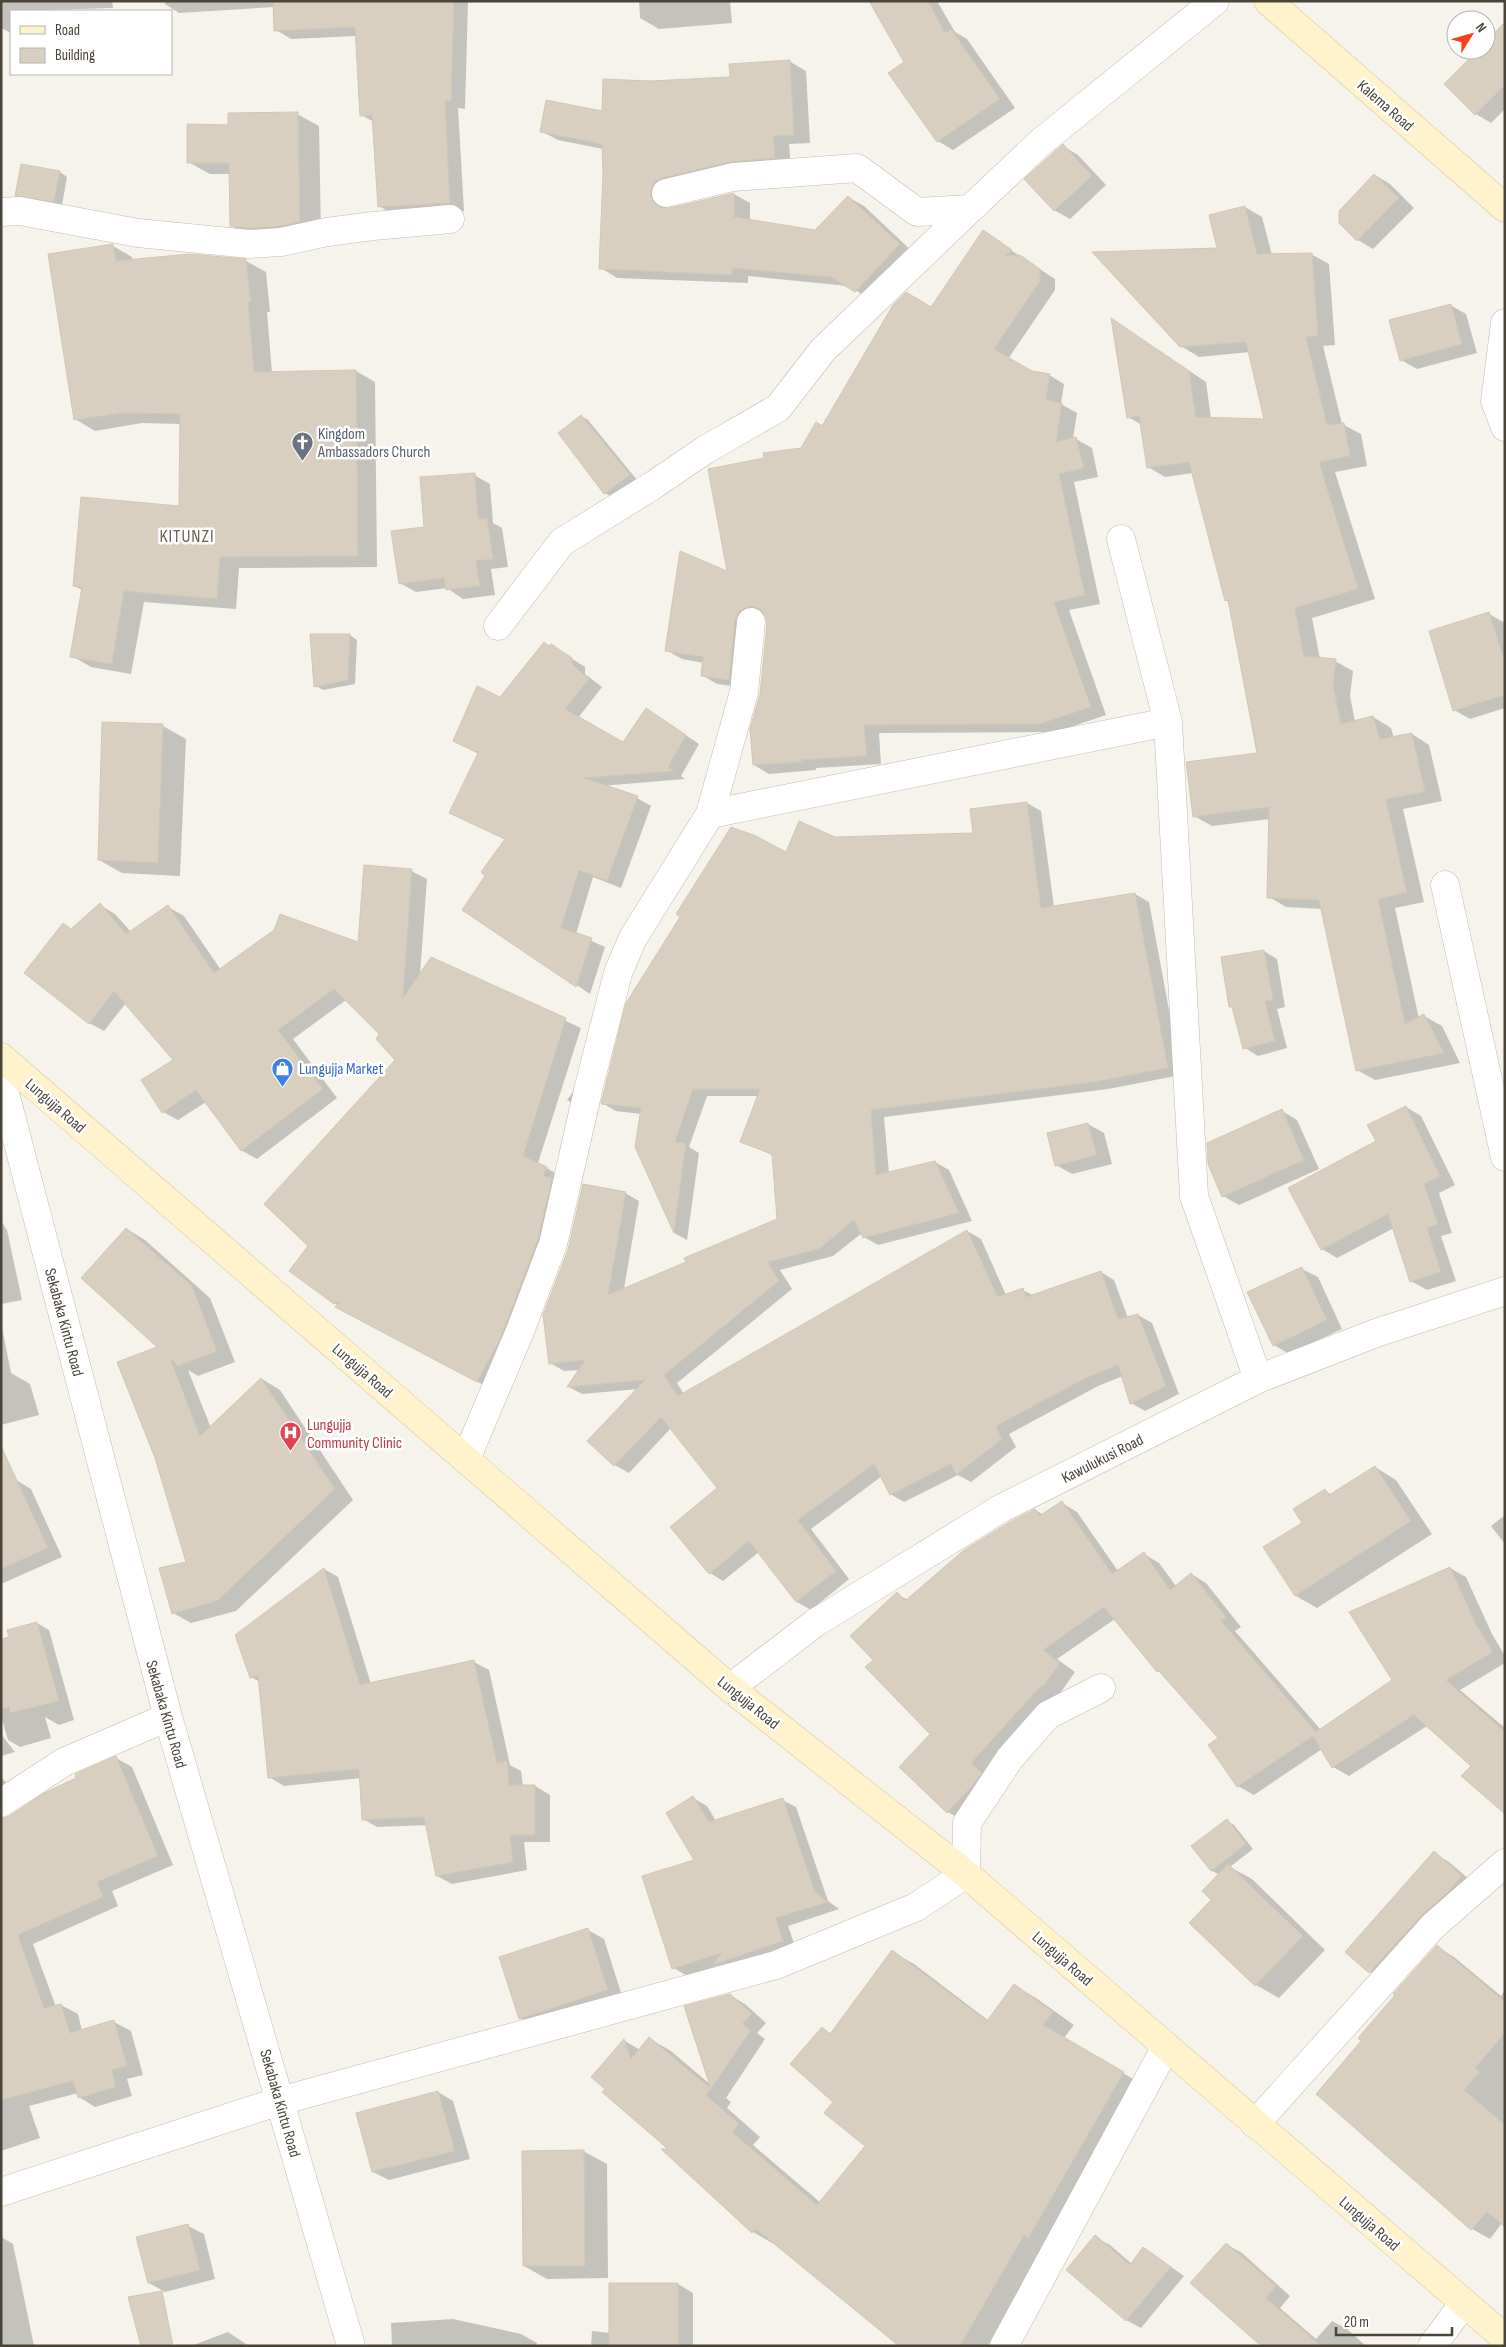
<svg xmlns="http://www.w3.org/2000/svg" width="1506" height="2347" viewBox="0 0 1506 2347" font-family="'Sofia Sans Condensed',sans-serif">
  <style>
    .shadow { fill: #0003 }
    .building { fill: #d8cfc1; stroke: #d3c7b4 }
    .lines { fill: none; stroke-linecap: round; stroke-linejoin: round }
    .street-casing { stroke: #c2bbae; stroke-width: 29 }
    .secondary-casing { stroke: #d6c79b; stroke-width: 29 }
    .street { stroke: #fff; stroke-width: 28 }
    .secondary { stroke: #fff3cd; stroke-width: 28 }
    .labels { text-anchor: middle; stroke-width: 5; stroke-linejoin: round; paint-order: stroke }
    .street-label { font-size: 16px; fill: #4b4439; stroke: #fff }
    .worship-label { font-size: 16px; fill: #5b616d; stroke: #fff; text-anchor: start }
    .shop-label { font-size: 16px; fill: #366cbe; stroke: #fff; text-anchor: start }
    .health-label { font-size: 16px; fill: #be3a42; stroke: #fff; text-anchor: start }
    .neighbourhood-label { font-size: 18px; letter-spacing: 1px; fill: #6e6250; stroke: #fff }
  </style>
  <rect width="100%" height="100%" fill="#f6f3ec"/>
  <path class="shadow" d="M1,1H112L113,8L11,11V33L1,28Z
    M165,1H468L465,109L458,108L464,211L393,214L379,206L374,122L361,115L356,36L291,39L276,30L274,7L179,13L165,4Z
    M639,1H730L732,23L659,29L640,18Z
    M871,1H937L955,32L967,39L1015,108L953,150L938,141L906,62Z
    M1505,32V109L1491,123L1476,114L1479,50H1486V43Z
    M789,61L806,71L810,143L789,144L791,167L666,206L668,209L734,194L750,203V221L816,232L848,197L864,206L915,254L872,300L848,286L748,276V283L617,278L601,268L604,174L603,149L558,140L541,131L603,113L650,82L731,78Z
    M297,114L319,126L321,234L253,238L231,226L230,174H210L188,162L229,126Z
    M1063,146L1078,155L1106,185L1070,219L1054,210Z
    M22,165L60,172L67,177L62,205L24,199L16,195Z
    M1375,175L1390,184L1414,208L1373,249L1358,240L1340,223Z
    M1245,207L1262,217L1272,255L1311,254L1329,264L1335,345L1323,346L1342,424L1361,434L1367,466L1335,472L1375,599L1312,618L1320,659L1335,661L1353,671L1350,696L1355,722L1373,717L1391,728L1394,738L1412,734L1429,745L1442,801L1403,809L1424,902L1395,908L1419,1019L1424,1016L1442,1026L1460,1063L1375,1080L1357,1070L1323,909L1286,907L1269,897L1270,819L1212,826L1194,816L1258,754L1230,602L1226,600L1193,473L1165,477L1148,467L1142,425L1128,417L1113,320L1206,382L1211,419L1266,421L1250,352L1199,357L1181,346L1219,249Z
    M983,232L1055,279V290L1008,359L1032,373L1049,375L1064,384L1061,404L1077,413L1073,439H1076L1092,448L1098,477L1074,482L1100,604L1069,610L1106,715L1056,732L879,733L881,764L816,768V770L769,774L754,765L768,624L766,615L760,616L745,688L717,684L702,675L704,663L682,659L666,650L729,573L765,459L802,449L822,428L931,309Z
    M113,246L132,257L133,261H246L266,272L270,312H267L272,373L356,371L375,382L377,567L239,568L236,609L144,602L131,674L91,667L72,656L82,590L74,586L180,507L182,424L142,423L95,431L75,419Z
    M1450,305L1466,314L1477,353L1417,369L1401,360Z
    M581,416L588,420L637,480L612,497L605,493Z
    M474,475L490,484L493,523L502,528L508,567L491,569L495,595L463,599L447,588L416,592L400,583L426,528Z
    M1489,614L1505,623V708L1470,719L1454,710Z
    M350,635L357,640L355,684L323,690L316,686Z
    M552,646L585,667V674L602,687L578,718L623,744L660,718L699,744L681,776L685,779L601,786L637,798L651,806L621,888L593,877L576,934L605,947L590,994L464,909L487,875L506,840L465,820L479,754L454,741L501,698Z
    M163,726L186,739L180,876L122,873L99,860Z
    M1027,803L1041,811L1054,907L1135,894L1149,902L1181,1075L1108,1089L884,1117L889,1173L935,1162L949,1170L972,1221L878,1245L864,1237L862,1233L833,1256L780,1270L792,1289L677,1383L684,1394L967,1231L981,1239L1006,1295L1023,1290L1034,1296L1101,1272L1114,1280L1128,1318L1138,1315L1152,1323L1179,1394L1145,1411L1131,1403L1123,1376L1098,1386L1009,1434L1016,1447L971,1482L958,1475L904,1502L890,1494L882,1476L811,1529L849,1579L811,1610L797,1602L759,1552L723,1581L710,1573L719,1489L671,1428L629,1473L615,1465L638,1389L582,1394L569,1387L580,1370L564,1371L550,1363L625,1193L639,1201L624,1289L688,1263L778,1220L774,1156L742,1141L758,1096H707L689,1147L699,1153L687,1240L674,1233L636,1147L641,1114L616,1111L602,1103L787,854L834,838L975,834Z
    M411,871L427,879L420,975L431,958L581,1028L538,1163L562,1177L493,1390L352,1315L334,1303L310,1246L396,1060L381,1034L346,1000L293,1039L337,1098L257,1159L241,1150L206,1102L178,1120L163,1112L175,1060L126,1003L104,1031L89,1023L72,930L100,905L115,914L131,932L168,907L184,916L221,970L359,943Z
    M1264,951L1277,959L1285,1007L1277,1009L1287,1048L1258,1056L1245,1048L1234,1009L1230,1006L1222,958Z
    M573,1092L579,1095L574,1104L567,1100Z
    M1406,1107L1421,1116L1455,1185L1439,1193L1452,1233L1441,1236L1456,1281L1427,1290L1411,1281L1394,1228L1337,1258L1322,1249Z
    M1282,1111L1297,1120L1319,1169L1239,1205L1223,1196Z
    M1088,1124L1104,1133L1112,1164L1072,1174L1056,1165Z
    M1,1221L7,1230L22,1300L1,1304Z
    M127,1229L145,1240L210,1298L235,1362L198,1376L188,1370L211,1428L262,1379L280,1390L353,1500L236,1611L191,1623L173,1613L188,1562L159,1347Z
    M1302,1269L1318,1277L1342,1329L1289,1354L1274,1345Z
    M1,1322L11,1373L30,1384L39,1415L1,1425Z
    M1375,1467L1396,1480L1432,1534L1317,1608L1296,1596L1304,1523L1325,1491L1332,1495Z
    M16,1480L31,1489L62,1557L1,1584V1486Z
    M1062,1503L1077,1512L1118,1571L1144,1554L1159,1563L1176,1586L1191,1574L1206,1583L1241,1627L1235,1631L1321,1730L1394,1681L1450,1568L1466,1577L1492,1634L1505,1656V1663L1460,1690L1505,1728V1809L1472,1766L1427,1726L1349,1776L1333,1767L1322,1749L1254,1795L1238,1786L1220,1739L1166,1676L1158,1671L1115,1619L1057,1659L1075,1672L1059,1695L1057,1694L986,1772L963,1821L948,1812L932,1734L875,1660L897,1594L908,1600L1035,1510L1044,1515Z
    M1505,1515V1544L1491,1526Z
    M324,1569L338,1577L371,1684L474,1662L489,1670L510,1765L521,1771L523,1786H535L550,1795V1842H524L527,1870L452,1884L437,1876L427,1825L377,1827L363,1819L361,1778L284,1786L269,1777L260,1682L251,1677Z
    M37,1623L49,1630L74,1720L59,1725L45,1717L51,1738L20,1747L8,1740L1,1716V1642L19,1658L7,1631Z
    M1,1734L4,1738L15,1752L1,1756Z
    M116,1758L132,1767L173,1865L112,1891L118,1906L33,1944L56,2007L61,2005L78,2014L82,2031L114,2022L131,2031L143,2075L127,2079L132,2096L95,2107L79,2097L78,2093L29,2106L40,2138L1,2151V1777L17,1794L1,1814L3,1819Z
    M693,1798L707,1806L716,1821L782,1800L796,1807L828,1901L839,1909L788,1926L796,1949L726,1971L717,1966L687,1976L674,1968L696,1860Z
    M1227,1821L1234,1825L1253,1849L1230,1867L1252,1879L1325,1950L1279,1998L1256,1985L1213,1900L1220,1875L1212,1871L1193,1846Z
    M1434,1853L1449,1862L1477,1886L1386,1981L1370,1972L1347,1952Z
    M588,1930L604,1939L623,1999L536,2027L520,2018Z
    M1437,1947L1454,1957L1501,1996L1505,1990V2225L1502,2223L1490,2239L1472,2229L1317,2094L1363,2041Z
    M892,1952L914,1964L989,2021L1014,1985L1036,1998L1074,2025L1064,2038L1145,2086L1046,2247L988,2346H897L899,2344L775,2243L774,2244L753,2232L606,2089L625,2041L640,2050L650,2039L671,2051L711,2085L729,1995L745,2004L766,2023L757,2033L765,2039L726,2098L731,2102L727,2108L760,2137L753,2145L821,2203L866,2146L835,2102L822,2029L831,2034Z
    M438,2092L453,2101L470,2159L389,2180L373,2172Z
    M583,2151L607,2164L608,2278L547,2279L524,2266Z
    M188,2226L204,2234L215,2279L165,2292L149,2283Z
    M1,2230L3,2238L13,2244L34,2346H1Z
    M1095,2237L1110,2245L1132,2264L1157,2257L1184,2276L1141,2328L1126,2320Z
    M1226,2244L1242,2253L1290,2296L1280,2308L1316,2339L1332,2321L1347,2329L1366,2346H1263Z
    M678,2284L693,2293V2346H591L592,2331L610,2333Z
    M453,2319L521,2334L537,2343L536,2346H392L391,2323Z
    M228,2332L249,2346H191Z"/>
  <path class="building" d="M273,1H454L451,101H445L450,203L378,207L372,115L360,116L355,27L274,31Z
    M869,1H928L945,33L951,29L1000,99L937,142L888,73L904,62Z
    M1505,22V85L1475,115L1444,84L1478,50H1486V42Z
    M790,60L794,135L773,136L775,158L729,162L662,178L656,181L651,188V196L654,203L661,208H670L734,193V217L815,230L848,196L900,244L855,292L831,277L732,268V275L599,269L603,174L602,144L540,132L546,100L602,111L603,79L650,81L730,77L729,64Z
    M298,112L300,222L279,226L249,228L230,226L229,163H187V124L228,125V113Z
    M1063,144L1092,176L1054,211L1024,179Z
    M21,164L60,171L54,202L15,196Z
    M1374,174L1399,198L1357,241L1339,223V211Z
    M1245,206L1257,254L1312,253L1318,336L1306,337L1327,425L1344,423L1350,456L1319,462L1358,589L1295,608L1304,656L1336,659L1333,685L1341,724L1373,716L1380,739L1412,733L1425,792L1386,799L1407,893L1378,899L1405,1024L1424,1014L1444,1053L1356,1071L1319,900L1267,898L1269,807L1193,817L1186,762L1257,753L1228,600L1225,601L1189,462L1147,468L1139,416L1127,418L1111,318L1189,371L1196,417L1264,419L1246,342L1180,347L1092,252L1217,248L1209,215Z
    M983,230L1012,250L1005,256L1020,255L1040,269V281L994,349L1032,371L1050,374L1046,400L1062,403L1056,442L1076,437L1084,468L1059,474L1085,595L1054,602L1091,707L1040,724L864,725L867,756L801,760V762L753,765L750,729L760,694L767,624L765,615L760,609L752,606L744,608L738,613L735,620L729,680L701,676L703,657L665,651L680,551L727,571L708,469L764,458L763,453L801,448L816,422L822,426L893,305L906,292L931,307Z
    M113,244L116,261L188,254L246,259L251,302H248L254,372L356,370L358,556L220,557L217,599L124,591L112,664L70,657L82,587L73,586L81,497L179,506L180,414L122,413L74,420L48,254Z
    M1451,304L1462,344L1400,361L1389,320Z
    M581,415L630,475L604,494L558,433Z
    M475,473L478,519L487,518L493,559L476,561L480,586L446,590L444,578L399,584L391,531L424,527L420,477Z
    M1489,612L1505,663V695L1453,711L1429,631Z
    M310,634H350L348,680L314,687Z
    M544,642L549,646L551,644L572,658V664L589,679L565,709L623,742L646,708L686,735L668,767L675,771L584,778L638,796L607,881L579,870L561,928L592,938L576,987L462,910L485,876L481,872L505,839L449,813L478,753L453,741L477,686L500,697Z
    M102,722L163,724L158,863L98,860Z
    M1027,802L1041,908L1135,893L1168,1068L1094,1082L871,1110L876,1175L935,1161L959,1213L863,1238L854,1220L819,1249L768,1262L779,1281L664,1375L678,1396L967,1230L998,1297L1023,1288L1026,1297L1101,1271L1118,1319L1138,1314L1166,1386L1130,1404L1118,1365L1084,1379L996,1426L1002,1439L956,1475L951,1464L890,1495L874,1464L798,1520L836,1571L796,1602L749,1541L709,1574L670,1527L717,1488L661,1417L614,1466L587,1441L645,1380L567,1387L585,1360L549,1364L543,1315L568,1250L583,1184L626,1192L608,1295L686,1262L684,1258L777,1219L772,1154L740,1142L760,1089H693L675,1142L686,1143L674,1233L635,1147L641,1108L601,1104L626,1003L680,917L676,914L731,827L756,836L786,852L799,821L835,837L973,833L970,809Z
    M364,865L412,869L403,998L431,957L566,1018L523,1156L547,1167L543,1176L552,1178L538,1239L500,1339L477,1382L335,1307L341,1302L334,1304L289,1271L308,1246L264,1204L395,1060L376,1039L379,1034L334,989L278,1030L323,1089L241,1151L196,1090L162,1113L141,1080L173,1060L114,991L89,1024L24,973L63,923L71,929L100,903L126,934L168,905L214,973L274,930L280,914L358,942Z
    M1264,950L1273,1000L1265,1001L1275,1041L1243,1049L1232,1007H1229L1221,957Z
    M1406,1106L1440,1176L1424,1184L1438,1224L1427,1228L1441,1272L1410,1282L1388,1214L1321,1250L1288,1188L1376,1141L1367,1125Z
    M1282,1109L1304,1160L1222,1197L1208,1164L1207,1143Z
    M1088,1123L1097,1155L1055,1166L1047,1133Z
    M126,1228L192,1286L217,1351L178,1366L170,1358L200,1436L261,1378L335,1489L217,1601L172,1614L159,1568L186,1562L155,1458L117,1362L157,1347L81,1278Z
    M1302,1267L1327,1320L1273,1346L1247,1292Z
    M1,1446L48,1548L1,1569Z
    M1375,1466L1411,1521L1295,1596L1263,1547L1302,1523L1293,1509L1325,1489L1329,1495Z
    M1062,1501L1112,1574L1144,1552L1170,1590L1191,1573L1226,1617L1221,1621L1316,1732L1392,1680L1349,1612L1450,1567L1476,1624L1493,1652L1446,1680L1503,1730L1505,1728V1814L1461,1776L1471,1766L1414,1715L1332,1768L1313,1736L1237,1787L1208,1745L1218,1738L1159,1671L1157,1672L1104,1607L1043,1650L1060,1663L1043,1687L1041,1686L971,1763L982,1773L972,1786L947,1813L899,1767L930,1734L865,1667L873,1660L850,1636L897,1592L905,1601L964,1550L1008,1523L1035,1509L1039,1516Z
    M324,1568L360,1685L474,1660L497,1763L507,1761L509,1785H535V1835H510L513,1862L436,1876L424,1817L362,1820L359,1769L268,1778L258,1675L250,1678L235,1635Z
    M37,1622L59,1701L10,1713L9,1707L1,1709V1639L9,1637L7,1630Z
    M116,1756L158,1856L97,1882L103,1897L18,1935L44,2008L61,2004L70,2033L114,2020L127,2066L112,2070L116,2087L78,2098L73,2081L1,2100V1819L10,1816L44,1793L76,1778L75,1774Z
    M693,1796L709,1822L783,1798L815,1892L828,1902L776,1918L783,1941L712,1965L722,1953L672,1969L642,1876L694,1860L666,1813Z
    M1227,1819L1246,1844L1211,1871L1191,1846Z
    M1434,1851L1462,1876L1448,1892L1421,1916L1369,1973L1345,1952Z
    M1228,1864L1303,1936L1255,1986L1189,1923L1211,1900L1202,1891Z
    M588,1928L608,1990L519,2019L499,1957Z
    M1437,1945L1505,2002V2033L1475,2068L1480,2072L1464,2090L1505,2125V2227L1487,2212L1471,2230L1316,2094L1361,2041L1358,2038L1395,1995L1393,1994Z
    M892,1950L987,2021L1014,1984L1053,2012L1043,2025L1124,2072L1028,2239L1024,2235L960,2346H899L756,2229L752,2233L661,2149H668L602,2092L605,2089L591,2077L624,2039L631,2059L649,2037L711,2089L706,2095L739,2124L732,2132L817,2205L865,2146L824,2113L833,2102L790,2064L822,2027L830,2034Z
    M730,1994L752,2014L742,2024L751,2030L711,2089L684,2006Z
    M438,2091L455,2151L372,2172L356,2113Z
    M584,2150L585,2266H523L522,2151Z
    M188,2224L200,2270L148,2283L136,2237Z
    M1095,2235L1130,2265L1143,2247L1171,2267L1126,2321L1066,2270Z
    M1226,2243L1276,2286L1266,2298L1321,2346H1261L1190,2283Z
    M609,2283H678V2346H609Z
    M162,2291L173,2346H141L128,2297Z"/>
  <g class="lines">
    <defs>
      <path id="street" d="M666,193L733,177L857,168L917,212L970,209L1041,142L1215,1
        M1,212L20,211L138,233L249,244L281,242L327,232L373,226L450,219
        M1505,323L1495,401L1505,427
        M1121,539L1168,722L1194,1196L1258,1379
        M498,626L562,542L652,486L705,450L778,408L823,350L970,209
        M710,814L1168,722
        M1445,885L1505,1157
        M1,1078L168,1717L351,2346
        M466,1459L520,1331L553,1244L589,1086L618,973L633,938L710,814L744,692L751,622
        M730,1688L815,1623L1000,1509L1258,1379L1376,1333L1505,1291
        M1,1803L64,1762L168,1717
        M1255,2124L1433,1926L1505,1863
        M1,2192L280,2101L776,1965L916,1907L966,1874L967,1823L1010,1758L1048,1715L1101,1688
        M1004,2346L1166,2047
        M1432,2346L1464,2303"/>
      <path id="secondary" d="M1268,1L1505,208
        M1,1057L730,1688L966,1874L1505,2338"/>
    </defs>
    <use href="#street" class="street-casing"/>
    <use href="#secondary" class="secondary-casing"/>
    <use href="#street" class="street"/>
    <use href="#secondary" class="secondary"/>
  </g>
  <defs>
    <symbol id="church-pin" viewBox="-11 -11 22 30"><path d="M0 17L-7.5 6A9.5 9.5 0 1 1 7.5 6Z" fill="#6b7280" stroke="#fff"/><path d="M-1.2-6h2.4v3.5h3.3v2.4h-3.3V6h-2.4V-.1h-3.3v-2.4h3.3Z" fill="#fff"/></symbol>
    <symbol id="shop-pin" viewBox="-11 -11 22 30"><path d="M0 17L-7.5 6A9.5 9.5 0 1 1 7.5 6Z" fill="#3f7fe0" stroke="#fff"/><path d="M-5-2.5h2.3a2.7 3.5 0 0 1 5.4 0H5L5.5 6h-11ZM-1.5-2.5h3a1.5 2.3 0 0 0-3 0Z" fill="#fff"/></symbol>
    <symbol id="hospital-pin" viewBox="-11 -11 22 30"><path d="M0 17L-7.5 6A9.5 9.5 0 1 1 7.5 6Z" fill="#e0444e" stroke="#fff"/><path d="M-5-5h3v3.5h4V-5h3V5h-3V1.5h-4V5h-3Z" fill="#fff"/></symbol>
  </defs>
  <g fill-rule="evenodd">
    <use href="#church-pin" x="290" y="430" width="25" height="34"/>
    <use href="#shop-pin" x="270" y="1056" width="25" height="34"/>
    <use href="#hospital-pin" x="278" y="1420" width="25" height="34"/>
  </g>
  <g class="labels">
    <g class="street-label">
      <text transform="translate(1386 105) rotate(41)" y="6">Kalema Road</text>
      <text transform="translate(56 1105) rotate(41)" y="6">Lungujja Road</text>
      <text transform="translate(65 1322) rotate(75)" y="6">Sekabaka Kintu Road</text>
      <text transform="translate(363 1370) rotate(41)" y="6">Lungujja Road</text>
      <text transform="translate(1102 1458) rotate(-27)" y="6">Kawulukusi Road</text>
      <text transform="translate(749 1702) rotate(39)" y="6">Lungujja Road</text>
      <text transform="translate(167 1714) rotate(74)" y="6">Sekabaka Kintu Road</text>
      <text transform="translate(1063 1958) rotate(41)" y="6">Lungujja Road</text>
      <text transform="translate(281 2103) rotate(74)" y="6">Sekabaka Kintu Road</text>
      <text transform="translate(1370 2223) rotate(41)" y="6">Lungujja Road</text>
    </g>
    <g class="worship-label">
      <text x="318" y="439">Kingdom<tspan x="318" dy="18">Ambassadors Church</tspan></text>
    </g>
    <g class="shop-label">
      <text x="299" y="1074">Lungujja Market</text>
    </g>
    <g class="health-label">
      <text x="307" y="1430">Lungujja<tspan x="307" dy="18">Community Clinic</tspan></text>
    </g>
    <g class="neighbourhood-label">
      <text x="187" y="542">KITUNZI</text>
    </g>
  </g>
  <rect width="1506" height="2347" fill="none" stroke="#4b4439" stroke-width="5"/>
  <rect x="10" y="10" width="162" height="65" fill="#ffffff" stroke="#b7b4b0"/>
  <rect x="20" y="26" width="25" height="8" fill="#fff3cd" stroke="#b7b4b0"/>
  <text x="55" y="35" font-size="15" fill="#4b4439">Road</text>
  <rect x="20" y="48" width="25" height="15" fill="#d8cfc1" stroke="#b7b4b0"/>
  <text x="55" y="60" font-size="15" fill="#4b4439">Building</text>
  <g transform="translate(1471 35) rotate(53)"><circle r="24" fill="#ffffff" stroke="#b7b4b0"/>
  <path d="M0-4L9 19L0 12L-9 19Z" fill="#fc3f1d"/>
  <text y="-8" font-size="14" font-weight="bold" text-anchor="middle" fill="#4b4439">N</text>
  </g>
  <path d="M1336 2327v8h116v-8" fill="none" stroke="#4b4439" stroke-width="2.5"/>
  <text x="1344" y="2327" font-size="15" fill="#4b4439" stroke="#ffffff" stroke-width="4" paint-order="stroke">20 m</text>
</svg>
